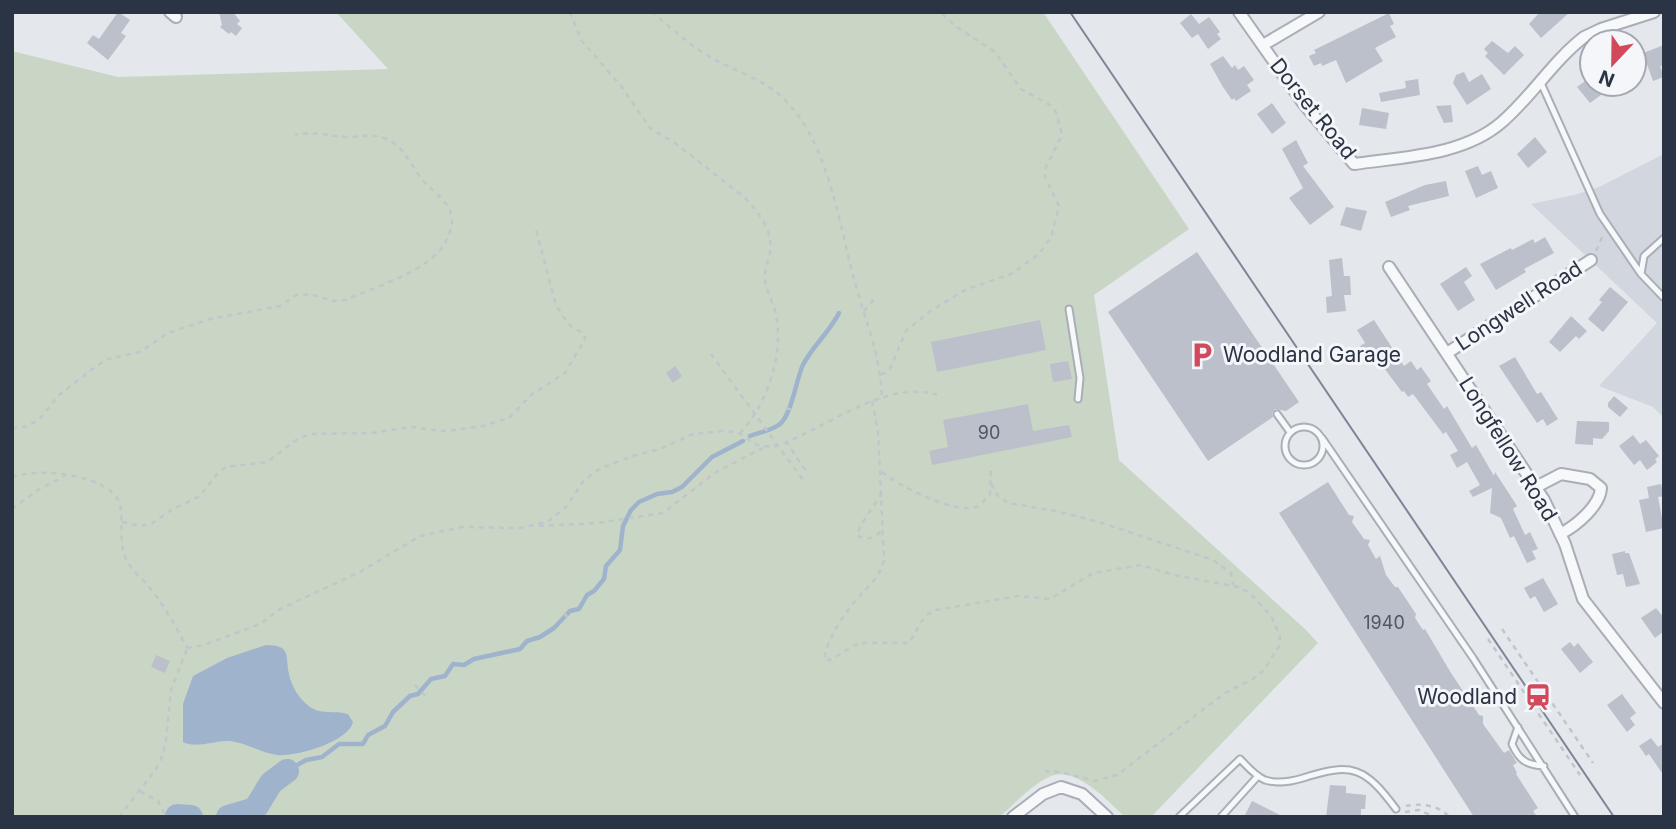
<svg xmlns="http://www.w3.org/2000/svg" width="1676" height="829" viewBox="0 0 1676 829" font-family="Inter,sans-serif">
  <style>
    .built { fill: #d2d6de }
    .green { fill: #c9d6c5 }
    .water { fill: #9fb4cc }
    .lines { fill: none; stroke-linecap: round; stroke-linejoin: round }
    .stream { stroke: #9fb4cc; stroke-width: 4.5 }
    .river { stroke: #9fb4cc; stroke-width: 24 }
    .building { fill: #bbc0ca }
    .service-casing { stroke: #a9aeb7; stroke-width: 9 }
    .minor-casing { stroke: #a9aeb7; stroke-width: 14 }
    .path { stroke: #c2c5cb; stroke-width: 2.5; stroke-dasharray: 5 5; stroke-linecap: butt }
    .service { stroke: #f7f8fa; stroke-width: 5 }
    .minor { stroke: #f7f8fa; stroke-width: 10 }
    .tram { stroke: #7d8696; stroke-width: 2 }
    .path-bridge { stroke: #c2c5cb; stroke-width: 2.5; stroke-dasharray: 5 5; stroke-linecap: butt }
    .labels { text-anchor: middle; stroke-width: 6; stroke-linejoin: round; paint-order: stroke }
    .number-label { font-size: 18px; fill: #4f5766 }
    .street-label { font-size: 21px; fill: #2b3445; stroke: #f4f6f9 }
    .poi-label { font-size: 21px; fill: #2b3445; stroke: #f4f6f9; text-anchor: start }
  </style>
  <rect width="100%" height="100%" fill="#e4e7ec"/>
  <path class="built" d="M1664,154V418L1653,407L1599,386L1657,323L1531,204L1574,195L1599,187Z"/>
  <path class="green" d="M336,12H1043L1189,229L1094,295L1119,460L1306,630L1318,643L1151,817H1125C1109,802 1076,766 1051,776C1032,784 1015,804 999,817H12V51L118,77L388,69Z"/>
  <path class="water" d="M266,645C292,645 285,656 289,674C291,686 300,700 310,707C322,715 335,710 348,714L353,722C349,742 295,757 277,755C261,753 247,743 230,741C215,740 196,749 183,742V704L193,676L227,658Z"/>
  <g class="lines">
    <path class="stream" d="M750,436C760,432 771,431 780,424C791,415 796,382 802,367C809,350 829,333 839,313
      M287,771L306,760L322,757L339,744H363L368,735L385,726L393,712L410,696L418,694L431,679L445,676L453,664L464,665L474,659L520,649L527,641L540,637L554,628L570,611L579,609L587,595L594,591L604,579L606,566L620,550L623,526L631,510L639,502L657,494L672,492L682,487L712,457L743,441
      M175,817L177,816"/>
    <path class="river" d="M177,816L191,817
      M228,817L252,810L257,806L271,783L287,771"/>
  </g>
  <path class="building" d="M118,12L130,20L121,33L126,36L108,60L87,43L93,35L99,39Z
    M219,12H233L240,21L237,24L242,28L236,36L231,32L229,34L220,27L222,25Z
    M1540,12H1570L1541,38L1529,24Z
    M1389,13L1394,24L1390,26L1396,37L1375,48L1383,61L1346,83L1336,60L1322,66L1321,63L1314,66L1309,56L1316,53L1314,50Z
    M1191,14L1199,24L1209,17L1220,32L1217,34L1221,39L1208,49L1198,34L1192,38L1180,23Z
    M1492,41L1508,53L1515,46L1524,55L1504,75L1485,56L1488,53L1484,49Z
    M1664,45V65L1660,66L1664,77L1653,81L1643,53Z
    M1223,56L1232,68L1235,65L1238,70L1244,66L1254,80L1247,85L1251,91L1236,101L1234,98L1232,100L1223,87L1210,64Z
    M1464,72L1469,82L1482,74L1491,89L1467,105L1453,83L1456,75Z
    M1592,76V84H1616L1590,103L1577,87Z
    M1418,79L1420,95L1381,102L1379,93L1406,88L1405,81Z
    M1272,103L1286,123L1272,134L1257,114Z
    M1451,105L1453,122L1444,123L1436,106Z
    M1362,108L1389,113L1386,129L1359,125Z
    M1535,137L1547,152L1528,168L1517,154Z
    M1296,140L1308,163L1303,166L1334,207L1310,225L1289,198L1303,188L1282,149Z
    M1478,166L1482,175L1491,171L1498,188L1476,198L1465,171Z
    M1446,181L1449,196L1408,206L1410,210L1391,217L1385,202L1425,185Z
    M1346,207L1367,211L1361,231L1340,225Z
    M1545,237L1554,253L1524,269L1526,272L1496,290L1480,264L1511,248L1512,250L1533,239L1535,243Z
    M1197,252L1299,402L1286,411L1275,409L1272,413L1273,417L1208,461L1108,312Z
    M1342,258L1344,276H1350L1351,295H1344L1346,311L1327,313L1326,297L1332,296L1329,260Z
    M1466,267L1472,276L1464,282L1475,300L1458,311L1440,284Z
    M1610,287L1628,302L1603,332L1588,319L1602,302L1599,300Z
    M1571,316L1587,331L1579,339L1576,336L1560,352L1549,342Z
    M1040,320L1046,350L937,372L931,342Z
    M1374,320L1404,366L1411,361L1417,370L1421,367L1431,381L1427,384L1444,409L1447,406L1472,448L1476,445L1494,476L1495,472L1510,495L1517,506L1513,509L1525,535L1530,532L1538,549L1532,551L1536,559L1527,563L1514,536L1510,538L1501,518L1490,513L1492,488L1473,497L1469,491L1480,485L1467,462L1457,468L1450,455L1458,451L1446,432L1443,434L1413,394L1408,397L1404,391L1402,392L1372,352L1366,355L1360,346L1365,343L1357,330Z
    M1515,357L1537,394L1541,392L1558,419L1547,426L1543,419L1537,423L1499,366Z
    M1068,361L1072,379L1053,382L1050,364Z
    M675,366L682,376L673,383L666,373Z
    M1614,396L1628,408L1620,417L1608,407V403Z
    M1028,404L1033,431L1069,425L1072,437L932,465L929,451L948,447L943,420Z
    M1577,421L1609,422V431L1602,439L1593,438V445L1575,444Z
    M1633,435L1640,444L1646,440L1659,456L1655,459L1657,462L1647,470L1640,460L1634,465L1619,446Z
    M1328,482L1349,515L1354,516L1352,522L1364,539L1370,540L1368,545L1376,559L1380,556L1386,575L1395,587H1398L1416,614L1415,618L1423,630L1425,629L1451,673L1479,715L1483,716V724L1504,753L1509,750L1517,763L1513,765L1517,773L1516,774L1538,808L1533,811L1537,817H1474L1279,513Z
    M1661,484L1664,496L1658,497L1664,528L1646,532L1639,500L1649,498L1647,487Z
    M1625,551V553H1629L1640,584L1626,587L1623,574L1617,575L1612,554Z
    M1543,578L1558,604L1544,612L1535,596L1530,599L1524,588Z
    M1656,608L1664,618V631L1655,638L1641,618Z
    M1570,642L1574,647L1578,643L1593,662L1580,673L1561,649Z
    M156,655L170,661L165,673L151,667Z
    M1622,694L1636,713L1630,718L1635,725L1627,732L1607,705Z
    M1651,738L1658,747L1664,743V776L1649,754L1646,756L1639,746Z
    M1330,785L1346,786V793L1366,795L1365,809H1361V817H1326Z
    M1252,801L1284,817H1244Z"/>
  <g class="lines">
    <defs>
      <path id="service" d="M1541,83L1600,214L1641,274
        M1664,238L1644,256L1641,274L1664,298
        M1069,309L1080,378L1078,399
        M1277,414L1290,432
        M1285 446a19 19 0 1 1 38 0a19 19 0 1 1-38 0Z
        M1322,438L1473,658L1575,817
        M1518,727L1512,744C1519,760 1526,765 1544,766
        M1179,817L1240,759C1247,766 1255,776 1265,780C1278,784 1290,782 1303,778C1352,762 1365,767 1396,809
        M1221,817L1258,776"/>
      <path id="minor" d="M170,12L176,17
        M1239,12L1303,103L1354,164C1402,157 1463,156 1502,122C1532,96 1553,61 1584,37L1601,29L1654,12
        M1263,45L1319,12
        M1389,267L1544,500L1565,544L1583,599L1664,703
        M1447,353L1591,260
        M1536,487L1561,474L1590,479L1601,488C1600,506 1576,526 1560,534
        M1013,817L1043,794L1061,787L1082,794L1107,817"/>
    </defs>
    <use href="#service" class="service-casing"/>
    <use href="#minor" class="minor-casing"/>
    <path class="path" d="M570,12L581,40L621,86L650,128L675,143L744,197C758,211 774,232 770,253C768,262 764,270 765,279C766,291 774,303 776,315C784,354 767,405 740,433
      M651,12C671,27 689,45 710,57C734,71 764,79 784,99C831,145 839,229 857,290C868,327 881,360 882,399
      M1596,251L1603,235
      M864,311L876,297
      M881,375L890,369L906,331L930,311L967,289L1011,274L1039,254L1051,237L1059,206L1045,177L1046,167L1062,135L1056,112L1050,105L1021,89L995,52L958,28L940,12
      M872,401L878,431L884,560C879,579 868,586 856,600C843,616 827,639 824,659L830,660L859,643H909L925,616L936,610L1018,596L1050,599L1093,573L1141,565L1174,575L1238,587L1250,593L1271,616L1280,636L1279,646L1264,670L1253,679L1225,693L1209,705L1117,775L1095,781L1060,772L1045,771
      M786,408L793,410
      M12,428L24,427L39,420L59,395L95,367L108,359L140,352L168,333L210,319L280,306L298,294L313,295L333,301L346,300C376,286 431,271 446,241C465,204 434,198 418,174C407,158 401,143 381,137C369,134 360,137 349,137C329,137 317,130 295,135
      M786,441L807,473
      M882,472C899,486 957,516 978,506C983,503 986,498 990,494L991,465
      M12,477C37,467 112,474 120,505C124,522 118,542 126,559C131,570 143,579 150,588C165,607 176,627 187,648
      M991,484L998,496L1008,503L1056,511L1099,522L1213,560L1231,573L1233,585
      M882,493C876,503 858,527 857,535C867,542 875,537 883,530
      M12,509L38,490L65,476
      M122,522L140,526L151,524L171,510L200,496L217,474L226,467L267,462L299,438L312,434L371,433L412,427L441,431L454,430L483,426L509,418L531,395L565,373L585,339L584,334L568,324L556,305L535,226
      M539,526L597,523L663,513L716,472L763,448
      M564,613L569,619
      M1502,629L1593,763
      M1488,639L1580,775
      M187,648L204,645L260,624L280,609L360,572L420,536L462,527L519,528L547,522L566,507L584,480L601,468L633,456L660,449L693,434L722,431L737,432L757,445L772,447C821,433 884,378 937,395
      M415,685L427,698
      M140,791L158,801L166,817
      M1406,806C1419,803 1440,805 1449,817
      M1405,812L1419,810L1435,817
      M119,817L156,769L162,757L166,740L171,690L187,649"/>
    <use href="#service" class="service"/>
    <use href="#minor" class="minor"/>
    <path class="tram" d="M1070,12L1614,817"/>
    <path class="path-bridge" d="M711,354L803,480"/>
  </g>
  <defs>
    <symbol id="parking-bare" viewBox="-9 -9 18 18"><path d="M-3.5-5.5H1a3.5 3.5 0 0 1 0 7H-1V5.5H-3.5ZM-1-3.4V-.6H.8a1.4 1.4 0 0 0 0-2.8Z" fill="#d1495b" stroke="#f4f6f9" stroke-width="2.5" paint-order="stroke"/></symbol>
    <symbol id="station-bare" viewBox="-9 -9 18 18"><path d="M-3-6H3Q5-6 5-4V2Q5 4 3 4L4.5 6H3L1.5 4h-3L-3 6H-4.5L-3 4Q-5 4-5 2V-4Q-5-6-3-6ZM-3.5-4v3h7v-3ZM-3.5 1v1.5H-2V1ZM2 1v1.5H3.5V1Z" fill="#d1495b" stroke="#f4f6f9" stroke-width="2.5" paint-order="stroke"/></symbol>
  </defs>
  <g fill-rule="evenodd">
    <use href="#parking-bare" x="1183" y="336" width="38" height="38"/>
    <use href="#station-bare" x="1519" y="678" width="38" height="38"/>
  </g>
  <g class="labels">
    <g class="number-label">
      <text x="989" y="439">90</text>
      <text x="1384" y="629">1940</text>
    </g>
    <g class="street-label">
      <text transform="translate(1313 109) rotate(51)" y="7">Dorset Road</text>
      <text transform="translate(1519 306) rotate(-33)" y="7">Longwell Road</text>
      <text transform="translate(1508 449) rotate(58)" y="7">Longfellow Road</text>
    </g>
    <g class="poi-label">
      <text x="1223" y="362">Woodland Garage</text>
      <text x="1517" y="704" text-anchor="end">Woodland</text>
    </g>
  </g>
  <rect width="1676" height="829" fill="none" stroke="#2b3445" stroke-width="28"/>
  <g transform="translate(1613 63) rotate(202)"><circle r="33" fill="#f4f6f9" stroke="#a4a8b1" stroke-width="2"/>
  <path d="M0-5L12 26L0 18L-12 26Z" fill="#d1495b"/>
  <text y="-10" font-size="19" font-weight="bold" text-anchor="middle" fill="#2b3445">N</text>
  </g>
</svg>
